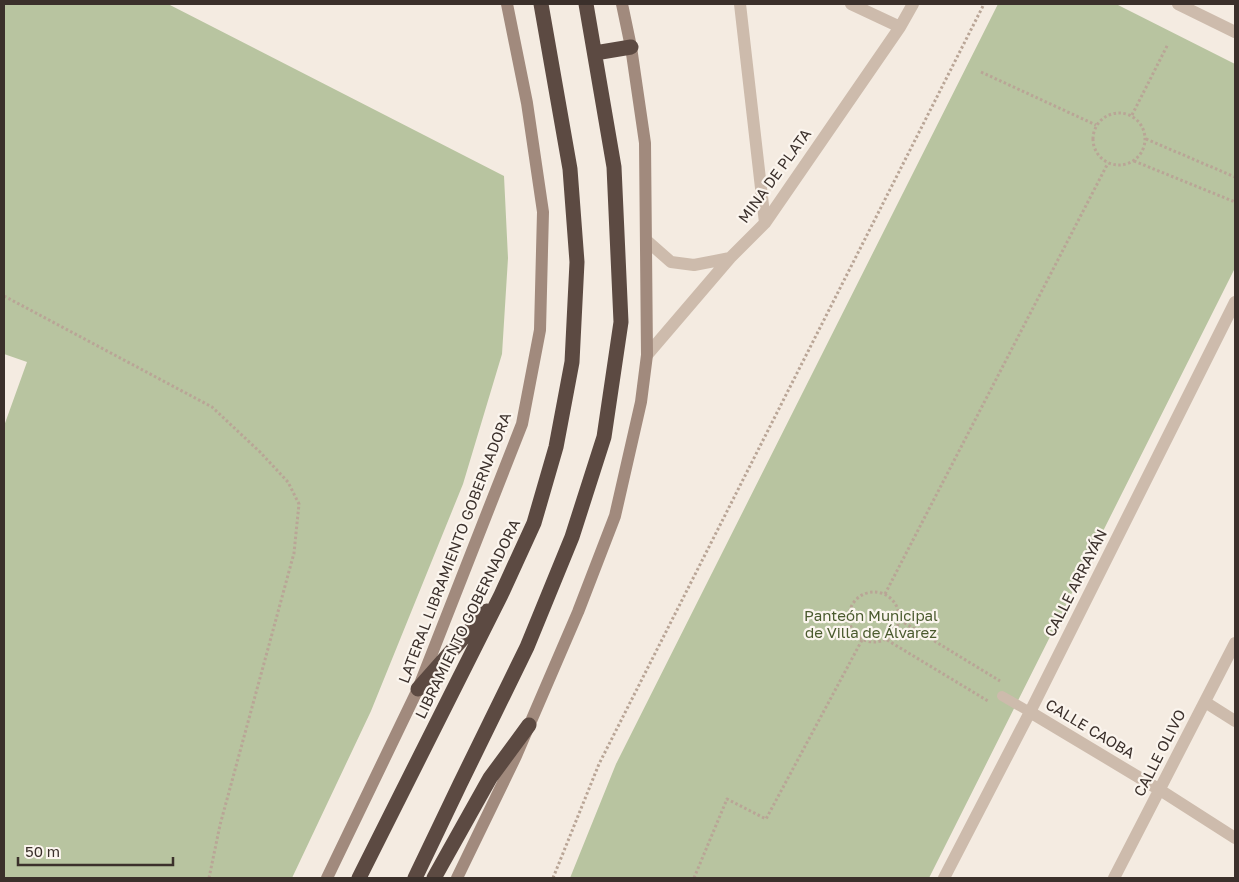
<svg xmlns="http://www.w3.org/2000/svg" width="1239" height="882" viewBox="0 0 1239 882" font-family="'Golos Text',sans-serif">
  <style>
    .green { fill: #b8c4a0 }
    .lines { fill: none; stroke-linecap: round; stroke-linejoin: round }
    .path { stroke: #b9a596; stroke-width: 3; stroke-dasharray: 2.5 2.5; stroke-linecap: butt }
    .lane { stroke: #cdbbac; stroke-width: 10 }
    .street { stroke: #cdbbac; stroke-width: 12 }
    .secondary { stroke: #a18a7d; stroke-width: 12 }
    .highway { stroke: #5c4a42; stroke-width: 15 }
    .labels { text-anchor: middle; stroke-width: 4.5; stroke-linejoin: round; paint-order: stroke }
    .street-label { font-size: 15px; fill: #3b302b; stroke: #fbf5ee }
    .park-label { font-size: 15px; fill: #4a5a2e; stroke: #fbf5ee }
  </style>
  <rect width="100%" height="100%" fill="#f4ebe1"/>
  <path class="green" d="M4,4H168L504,176L508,258L502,354L463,484L371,711L292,878H4V426L27,362L4,354Z
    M998,4H1116L1235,64V268L929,878H570L616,764Z"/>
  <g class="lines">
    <path class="path" d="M981,72L1096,125
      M1093 139a26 26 0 1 1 52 0a26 26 0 1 1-52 0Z
      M1132,115L1168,44
      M1146,139L1235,177
      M1134,161L1235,202
      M4,296L212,407L260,452L288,482L299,504L294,553L220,825L209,878
      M849 617a25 25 0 1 1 50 0a25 25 0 1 1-50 0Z
      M885,594L1108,163
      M900,620L1000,681
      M887,640L988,701
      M553,878L599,764L984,4
      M694,878L727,799L766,819L862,640"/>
    <path class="lane" d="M1002,696L1030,712"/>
    <path class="street" d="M740,4L765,223
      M851,4L900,27
      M1178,4L1235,32
      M646,240L671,262L694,265L730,258
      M647,355L730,258L765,223L900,27L913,4
      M1205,702L1235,721
      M1030,712L1160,790L1235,838
      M944,878L1030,712L1235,302
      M1114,878L1235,643"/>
    <path class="secondary" d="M327,878L418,689L522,424L540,330L543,212L527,103L507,4
      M457,878L516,756L578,612L615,516L641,402L647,355L645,143L631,47L622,4"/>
    <path class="highway" d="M595,53L631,47
      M418,689L487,611
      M359,878L501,595L534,523L556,447L572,362L577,262L570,169L541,4
      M415,878L460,784L527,647L572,537L604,437L621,322L614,167L586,4
      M434,878L490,778L529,725"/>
  </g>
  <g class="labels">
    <g class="street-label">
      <text transform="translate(775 176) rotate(-54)" y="5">MINA DE PLATA</text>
      <text transform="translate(455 548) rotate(-69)" y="5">LATERAL LIBRAMIENTO GOBERNADORA</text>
      <text transform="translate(1076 583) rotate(-63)" y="5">CALLE ARRAYÁN</text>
      <text transform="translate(468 619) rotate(-64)" y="5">LIBRAMIENTO GOBERNADORA</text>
      <text transform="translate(1090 729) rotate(31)" y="5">CALLE CAOBA</text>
      <text transform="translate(1160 753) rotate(-63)" y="5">CALLE OLIVO</text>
    </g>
    <g class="park-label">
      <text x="871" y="621">Panteón Municipal<tspan x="871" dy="17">de Villa de Álvarez</tspan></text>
    </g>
  </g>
  <rect width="1239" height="882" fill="none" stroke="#3b302b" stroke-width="10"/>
  <path d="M18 857v8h155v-8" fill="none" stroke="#3b302b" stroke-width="2.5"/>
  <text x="25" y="857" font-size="15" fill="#3b302b" stroke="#fbf5ee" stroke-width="4" paint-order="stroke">50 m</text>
</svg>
